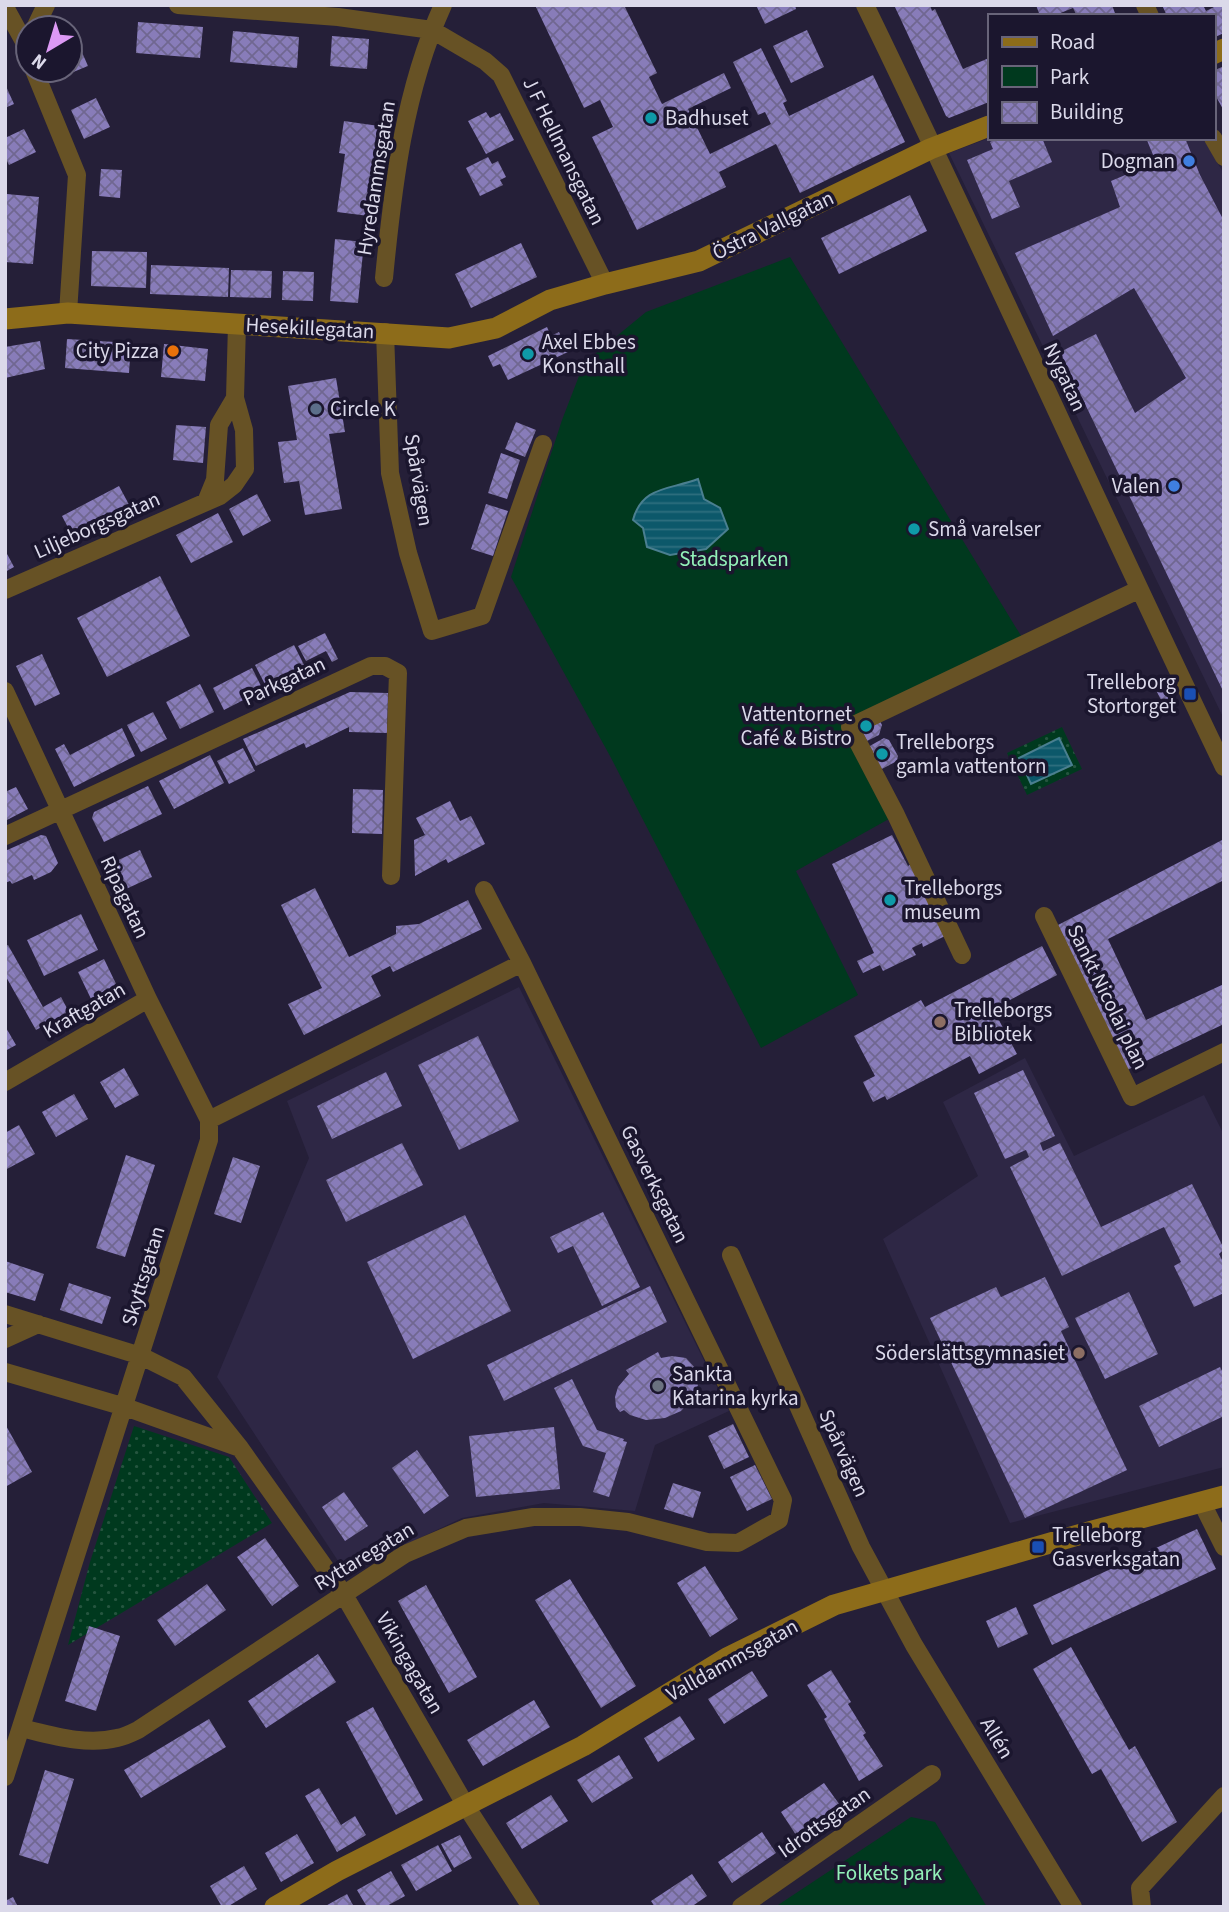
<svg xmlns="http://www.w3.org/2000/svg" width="1229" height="1912" viewBox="0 0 1229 1912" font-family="'Source Sans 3',sans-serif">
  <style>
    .built { fill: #2e2745 }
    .grass { fill: url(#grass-dots) }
    .park { fill: #00391e }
    .water { fill: url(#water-rules); stroke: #4a7f90; stroke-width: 2 }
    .building { fill: url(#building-cross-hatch) }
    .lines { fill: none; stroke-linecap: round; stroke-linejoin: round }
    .street { stroke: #675225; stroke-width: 18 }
    .secondary { stroke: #8d6c1a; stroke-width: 21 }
    .culture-dot { fill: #0f9aa8; stroke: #1b162e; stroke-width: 2.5 }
    .shop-dot { fill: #3f7fe0; stroke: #1b162e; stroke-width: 2.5 }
    .food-dot { fill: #e8710a; stroke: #1b162e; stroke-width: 2.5 }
    .service-dot { fill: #5c6f8a; stroke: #1b162e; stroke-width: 2.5 }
    .transit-dot { fill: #1a4fb4; stroke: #1b162e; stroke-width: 2.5 }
    .education-dot { fill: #8d6e63; stroke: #1b162e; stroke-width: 2.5 }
    .worship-dot { fill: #6b7280; stroke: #1b162e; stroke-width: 2.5 }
    .labels { text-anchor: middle; stroke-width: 7; stroke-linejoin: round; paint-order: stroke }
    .poi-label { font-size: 21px; fill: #dbd9ea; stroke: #1b162e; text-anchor: start }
    .street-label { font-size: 21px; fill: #dbd9ea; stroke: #1b162e }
    .park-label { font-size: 21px; fill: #93f2b9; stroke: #1b162e }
  </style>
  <defs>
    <pattern id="grass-dots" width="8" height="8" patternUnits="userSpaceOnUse" patternTransform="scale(1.75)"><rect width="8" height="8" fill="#00391e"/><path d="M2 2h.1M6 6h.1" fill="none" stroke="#25553f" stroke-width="1.8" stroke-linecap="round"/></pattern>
    <pattern id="water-rules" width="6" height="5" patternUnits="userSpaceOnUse" patternTransform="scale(1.75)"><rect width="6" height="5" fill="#0c586a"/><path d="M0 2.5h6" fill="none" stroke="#2f6f7f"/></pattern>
    <pattern id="building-cross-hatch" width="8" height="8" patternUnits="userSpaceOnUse" patternTransform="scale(1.75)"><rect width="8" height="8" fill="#887cb9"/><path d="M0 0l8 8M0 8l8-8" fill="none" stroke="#706791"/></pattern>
  </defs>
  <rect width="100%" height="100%" fill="#251f38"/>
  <path class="built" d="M989,138H1203L1224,174V719L949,153Z
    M519,987L729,1411L655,1445L635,1511L544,1503L462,1518L346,1573L217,1377L309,1158L287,1101Z
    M1025,1058L1074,1156L1204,1095L1224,1135V1467L1010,1523L883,1239L978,1176L943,1102Z"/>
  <path class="grass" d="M1062,727L1082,769L1027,795L1007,753Z
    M134,1426L229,1457L272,1523L68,1645L90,1562Z"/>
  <path class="park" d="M790,257L1026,644L851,727L896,815L796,871L858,995L761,1048L610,756L511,577L562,420L584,363L646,312Z
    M911,1817L935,1822L987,1907H775Z"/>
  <path class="water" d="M698,479L704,499L720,508L728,529L706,549L670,555L647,547L643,528L633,520C642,486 669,490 698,479Z
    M1059,738L1072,765L1031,784L1019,758Z"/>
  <path class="building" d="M535,5H624L657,73L649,77L662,104L724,73L731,88L688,109L710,154L771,124L765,112L758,115L733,62L761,48L787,101L783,103L789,116L873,75L905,142L800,193L776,144L719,172L726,187L637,230L592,137L613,127L600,100L584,108Z
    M756,5H795L796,9L765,24Z
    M894,5H930L932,11L935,9L963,69L989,58V102L949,118L946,116Z
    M1036,5H1112L1116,16H1077L1073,8L1053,16H1040Z
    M1162,5H1203L1206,11L1218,5H1224V33L1213,38V16H1167Z
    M138,22L203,27L200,58L136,53Z
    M807,30L824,67L791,83L773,46Z
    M233,31L299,37L297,68L230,62Z
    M74,34L88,66L61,77L58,70H70V36Z
    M332,36L369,39L367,69L330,66Z
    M1224,66V111L1213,91V71Z
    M5,84L14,104L5,108Z
    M96,98L110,127L84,139L71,110Z
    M486,112L490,118L500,113L514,140L486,154L468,121Z
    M344,121L379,126L369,216L337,212L345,154L339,153Z
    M24,129L36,152L9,165L5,157V138Z
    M998,138H1042L1052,162L1009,181L1020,207L992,219L967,160L993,149L990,142Z
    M1146,138H1185L1200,175L1224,221V693L1060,352L1096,334L1135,413L1186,378L1134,288L1053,336L1015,253L1120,207L1111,181L1156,162Z
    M488,157L492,164L498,161L506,177L500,180L503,185L480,196L466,168Z
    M101,169L122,170L120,198L99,196Z
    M7,194L39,197L33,264L5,262Z
    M910,195L927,231L839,274L821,238Z
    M335,239L364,242L358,303L330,301Z
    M521,243L537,277L471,308L455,274Z
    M92,251L147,252L146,288L91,286Z
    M151,265L229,268L228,297L150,294Z
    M231,270L272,271L271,298L230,297Z
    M283,271L314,272L313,301L282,300Z
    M547,327L551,336L559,332L568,352L508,380L500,364L493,367L488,356Z
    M67,339L131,343L129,373L65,368Z
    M40,341L45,369L5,378V347Z
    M164,344L208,349L205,381L161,377Z
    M336,378L345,432L329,434L342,509L305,515L299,481L284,483L278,442L297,440L288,386Z
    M516,422L536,430L525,457L505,449Z
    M176,425L206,427L203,463L173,460Z
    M501,453L520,460L507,499L488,493Z
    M119,486L133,512L75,541L62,516Z
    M257,494L271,521L243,536L229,509Z
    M486,504L508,511L493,556L471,549Z
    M218,513L233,542L191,563L176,535Z
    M5,550L14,567L5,572Z
    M160,576L190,636L107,677L77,618Z
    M325,633L338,659L332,662L326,651L306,661L298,646Z
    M294,645L308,673L269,692L255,665Z
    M42,654L60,694L35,706L16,666Z
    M252,668L263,690L224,710L213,688Z
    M200,684L214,712L180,729L166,702Z
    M1165,687L1171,699L1163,704L1157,692Z
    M350,692L388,693L387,733L349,732V727L306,748L304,743L256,766L243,739Z
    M153,712L167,739L141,752L127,725Z
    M876,713L882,725L879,735L867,741L854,716Z
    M122,728L135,756L74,787L55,749L64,744L70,755Z
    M884,738L889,740L898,756L897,761L880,770L868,747Z
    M243,748L255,771L229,784L217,761Z
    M210,755L224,783L174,809L159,781Z
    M148,786L162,814L104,842L92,818L94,812Z
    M16,787L28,809L7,820L5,792Z
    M353,789L383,790L382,834L352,833Z
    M450,801L460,821L471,816L485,844L448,863L446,859L415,876L414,840L425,835L416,818Z
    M41,835L46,836L58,863L51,872L34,880L32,875L12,884L10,881L5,883V851Z
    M892,835L908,866L913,863L947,935L923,947L922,943L912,948L916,955L883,971L880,965L863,973L857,961L874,953L832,864Z
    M1224,839V880L1108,939L1146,1020L1224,984V1024L1125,1071L1058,925Z
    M140,850L152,877L126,889L114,862Z
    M315,888L349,957L396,934V926L419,924L468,900L482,929L393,972L390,966L371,976L381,996L304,1035L288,1004L322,988L281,905Z
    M81,914L98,950L44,976L27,940Z
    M8,945L43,1007L61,997L69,1012L36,1030L5,975V946Z
    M1042,946L1057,975L993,1009L1017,1054L979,1074L970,1056L887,1100L885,1096L873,1102L863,1082L875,1076L854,1036L921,1000L925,1007Z
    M104,959L119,990L93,1003L78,972Z
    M5,1026L16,1045L5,1051Z
    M478,1036L519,1121L459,1150L418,1065Z
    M124,1068L139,1095L115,1108L100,1082Z
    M1023,1070L1055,1136L1040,1143L1043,1151L1060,1143L1101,1227L1192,1184L1224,1249L1219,1254L1224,1264V1293L1194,1307L1174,1266L1181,1262L1164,1227L1062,1276L1010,1167L1029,1157L1026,1150L1005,1159L974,1093Z
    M386,1072L402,1106L332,1139L317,1106Z
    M74,1094L88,1119L56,1137L42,1112Z
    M19,1125L35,1154L5,1170V1133Z
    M402,1143L423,1185L346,1222L326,1180Z
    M126,1155L155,1165L125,1257L96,1248Z
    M233,1157L260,1166L241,1223L214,1214Z
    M603,1212L640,1287L602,1306L573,1246L558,1253L550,1237Z
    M465,1215L511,1311L413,1359L367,1262Z
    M5,1261L44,1274L35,1301L5,1292Z
    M1045,1277L1069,1327L1061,1331L1127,1470L1025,1518L930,1318L996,1287L1001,1297Z
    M69,1283L111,1297L102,1324L60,1310Z
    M650,1286L667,1322L504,1401L487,1365Z
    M1129,1292L1158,1354L1105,1379L1075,1318Z
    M658,1352L661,1358L672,1356L686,1358L697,1370L694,1375L698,1385L692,1399L681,1411L665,1418L646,1420L630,1415L624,1410L620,1412L616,1407L615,1397L618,1387L629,1374L626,1370Z
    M1220,1367L1224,1375V1416L1159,1447L1139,1406Z
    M572,1379L597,1430L624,1439L623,1441L627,1442L609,1497L593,1492L606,1453L583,1446L554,1388Z
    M5,1424L32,1472L5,1487Z
    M733,1424L749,1457L724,1469L708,1436Z
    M554,1427L560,1489L476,1497L469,1436Z
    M417,1450L449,1496L424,1514L392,1468Z
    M755,1465L772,1499L747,1511L730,1477Z
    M673,1483L701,1492L693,1518L664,1509Z
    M344,1492L368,1526L345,1541L322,1507Z
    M1197,1529L1216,1569L1052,1645L1033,1605Z
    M265,1538L299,1586L272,1606L237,1557Z
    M705,1566L738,1619L710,1637L677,1583Z
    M570,1579L636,1686L601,1708L535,1600Z
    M207,1584L226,1610L175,1646L157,1620Z
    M426,1585L477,1677L449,1693L398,1601Z
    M1016,1607L1028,1634L998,1648L986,1621Z
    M89,1626L120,1636L96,1711L65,1701Z
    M1071,1647L1129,1750L1135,1746L1177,1822L1142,1842L1101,1769L1092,1774L1033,1669Z
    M318,1654L336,1682L266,1728L248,1701Z
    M831,1670L851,1702L848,1704L866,1733L863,1735L883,1766L859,1781L824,1719L827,1717L807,1685Z
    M752,1671L768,1696L724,1724L708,1699Z
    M534,1700L550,1727L483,1766L467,1740Z
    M373,1707L423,1800L396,1815L346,1722Z
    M680,1716L695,1739L658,1762L644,1738Z
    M209,1719L226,1747L141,1798L124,1770Z
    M619,1755L633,1778L592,1803L577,1780Z
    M45,1770L74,1779L48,1864L19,1855Z
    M824,1783L842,1808L798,1838L781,1812Z
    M319,1788L341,1825L355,1816L366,1835L337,1852L305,1796Z
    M551,1795L568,1821L522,1849L506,1823Z
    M762,1832L776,1853L732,1883L718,1862Z
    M297,1834L314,1863L281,1882L265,1853Z
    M460,1835L472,1858L454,1868L441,1844Z
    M438,1845L452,1871L416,1891L401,1865Z
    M244,1866L257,1889L227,1907H222L210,1886Z
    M391,1871L405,1896L385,1907H367L357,1890Z
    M692,1874L707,1896L691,1907H655L651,1901Z
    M347,1894L354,1907H324L329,1904Z
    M13,1897L18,1907H5V1901Z"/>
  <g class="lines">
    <path class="street" d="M178,5L338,17L432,30L485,61L501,75L605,284
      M865,5C988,258 1102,514 1224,767
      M1145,5L1150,16
      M5,7L28,49
      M35,28L46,5
      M34,70L77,175L68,313
      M1213,138L1224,157
      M384,278C393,185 404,91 443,5
      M385,332L390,473L408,553L432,631L482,616L543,444
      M206,502L215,480L219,425L235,398
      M5,590L220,496L234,485L245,469L244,430L235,398L237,324
      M5,691L148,999L209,1120
      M5,836L371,666H385L398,673L391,876
      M1044,916L1132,1097L1224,1052
      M962,955L896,815L850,727L1138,590
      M5,1082L148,999
      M731,1255L861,1547L914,1645L1073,1907
      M5,1314L141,1356L183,1377L240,1448L343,1593L466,1806L531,1907
      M5,1339L38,1324
      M5,1372L125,1407L240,1448
      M1202,1503L1224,1547
      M21,1728C51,1735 86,1746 117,1738C124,1737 132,1733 138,1730L405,1554L466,1528L533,1517H580L628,1522L707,1542L738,1543L779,1520L783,1500L522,963L484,890
      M5,1777L209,1140V1120L522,963
      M741,1907L932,1774
      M1142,1907L1140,1888L1224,1796"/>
    <path class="secondary" d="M1213,54L1224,49
      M5,319L68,313L449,338L496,328L550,300L605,284L699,261L930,149L989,126
      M275,1907L337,1871L583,1746L727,1658L834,1605L1092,1531L1224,1496"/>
  </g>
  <g class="culture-dot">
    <circle cx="651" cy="118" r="7"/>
    <circle cx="528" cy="354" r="7"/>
    <circle cx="914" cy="529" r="7"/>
    <circle cx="866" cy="726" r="7"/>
    <circle cx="882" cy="754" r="7"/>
    <circle cx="890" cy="900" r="7"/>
  </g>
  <g class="shop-dot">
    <circle cx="1189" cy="161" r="7"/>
    <circle cx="1174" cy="486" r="7"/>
  </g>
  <circle class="food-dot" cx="173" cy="351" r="7"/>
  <circle class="service-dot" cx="316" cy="409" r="7"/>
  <g class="transit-dot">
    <rect x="1183" y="687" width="14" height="14" rx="3.5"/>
    <rect x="1031" y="1540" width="14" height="14" rx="3.5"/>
  </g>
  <g class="education-dot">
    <circle cx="940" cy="1022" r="7"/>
    <circle cx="1079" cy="1353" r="7"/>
  </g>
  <circle class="worship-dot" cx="658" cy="1386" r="7"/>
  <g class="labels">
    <g class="poi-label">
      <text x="665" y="125">Badhuset</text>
      <text x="1175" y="168" text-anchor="end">Dogman</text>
      <text x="542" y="349">Axel Ebbes<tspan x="542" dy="24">Konsthall</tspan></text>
      <text x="159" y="358" text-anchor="end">City Pizza</text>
      <text x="330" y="416">Circle K</text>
      <text x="1160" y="493" text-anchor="end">Valen</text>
      <text x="928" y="536">Små varelser</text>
      <text x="1176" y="689" text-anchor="end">Trelleborg<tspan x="1176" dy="24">Stortorget</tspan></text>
      <text x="852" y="721" text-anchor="end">Vattentornet<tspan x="852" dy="24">Café &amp; Bistro</tspan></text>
      <text x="896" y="749">Trelleborgs<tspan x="896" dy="24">gamla vattentorn</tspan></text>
      <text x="904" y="895">Trelleborgs<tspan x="904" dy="24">museum</tspan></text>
      <text x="954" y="1017">Trelleborgs<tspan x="954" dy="24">Bibliotek</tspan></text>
      <text x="1065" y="1360" text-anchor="end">Söderslättsgymnasiet</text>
      <text x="672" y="1381">Sankta<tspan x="672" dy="24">Katarina kyrka</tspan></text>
      <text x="1052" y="1542">Trelleborg<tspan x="1052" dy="24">Gasverksgatan</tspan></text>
    </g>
    <g class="street-label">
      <text transform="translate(564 151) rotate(64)" y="7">J F Hellmansgatan</text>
      <text transform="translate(376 178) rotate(-81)" y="7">Hyredammsgatan</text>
      <text transform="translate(773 225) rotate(-26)" y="7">Östra Vallgatan</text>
      <text transform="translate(310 328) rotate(3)" y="7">Hesekillegatan</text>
      <text transform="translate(1065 377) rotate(65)" y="7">Nygatan</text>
      <text transform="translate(419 480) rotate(81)" y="7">Spårvägen</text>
      <text transform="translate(97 525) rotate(-24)" y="7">Liljeborgsgatan</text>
      <text transform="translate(284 681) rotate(-25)" y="7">Parkgatan</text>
      <text transform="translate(125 897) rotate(65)" y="7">Ripagatan</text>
      <text transform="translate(1108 997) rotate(64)" y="7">Sankt Nicolai plan</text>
      <text transform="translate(84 1010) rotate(-30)" y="7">Kraftgatan</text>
      <text transform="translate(655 1184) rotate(64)" y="7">Gasverksgatan</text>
      <text transform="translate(143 1276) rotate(-73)" y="7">Skyttsgatan</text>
      <text transform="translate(844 1453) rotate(66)" y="7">Spårvägen</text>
      <text transform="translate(364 1556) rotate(-31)" y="7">Ryttaregatan</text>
      <text transform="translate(732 1660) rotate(-29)" y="7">Valldammsgatan</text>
      <text transform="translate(410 1663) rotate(60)" y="7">Vikingagatan</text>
      <text transform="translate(997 1738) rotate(59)" y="7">Allén</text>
      <text transform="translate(824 1822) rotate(-35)" y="7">Idrottsgatan</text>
    </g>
    <g class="park-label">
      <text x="734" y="566">Stadsparken</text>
      <text x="889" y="1880">Folkets park</text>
    </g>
  </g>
  <rect width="1229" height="1912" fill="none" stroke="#dbd9ea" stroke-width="14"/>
  <rect x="988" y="14" width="228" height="126" fill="#1b162e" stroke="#686479" stroke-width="2"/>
  <rect x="1002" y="37" width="35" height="10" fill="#8d6c1a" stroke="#686479" stroke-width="2"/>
  <text x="1050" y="49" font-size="21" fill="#dbd9ea">Road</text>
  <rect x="1002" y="66" width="35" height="21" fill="#00391e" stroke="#686479" stroke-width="2"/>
  <text x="1050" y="84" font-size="21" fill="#dbd9ea">Park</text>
  <rect x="1002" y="102" width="35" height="21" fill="url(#building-cross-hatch)" stroke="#686479" stroke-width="2"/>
  <text x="1050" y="119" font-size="21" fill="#dbd9ea">Building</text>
  <g transform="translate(49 49) rotate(218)"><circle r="33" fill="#1b162e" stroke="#686479" stroke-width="2"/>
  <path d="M0-5L12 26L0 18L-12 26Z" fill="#dc99f4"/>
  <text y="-10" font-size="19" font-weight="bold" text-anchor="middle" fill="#dbd9ea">N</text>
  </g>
</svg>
